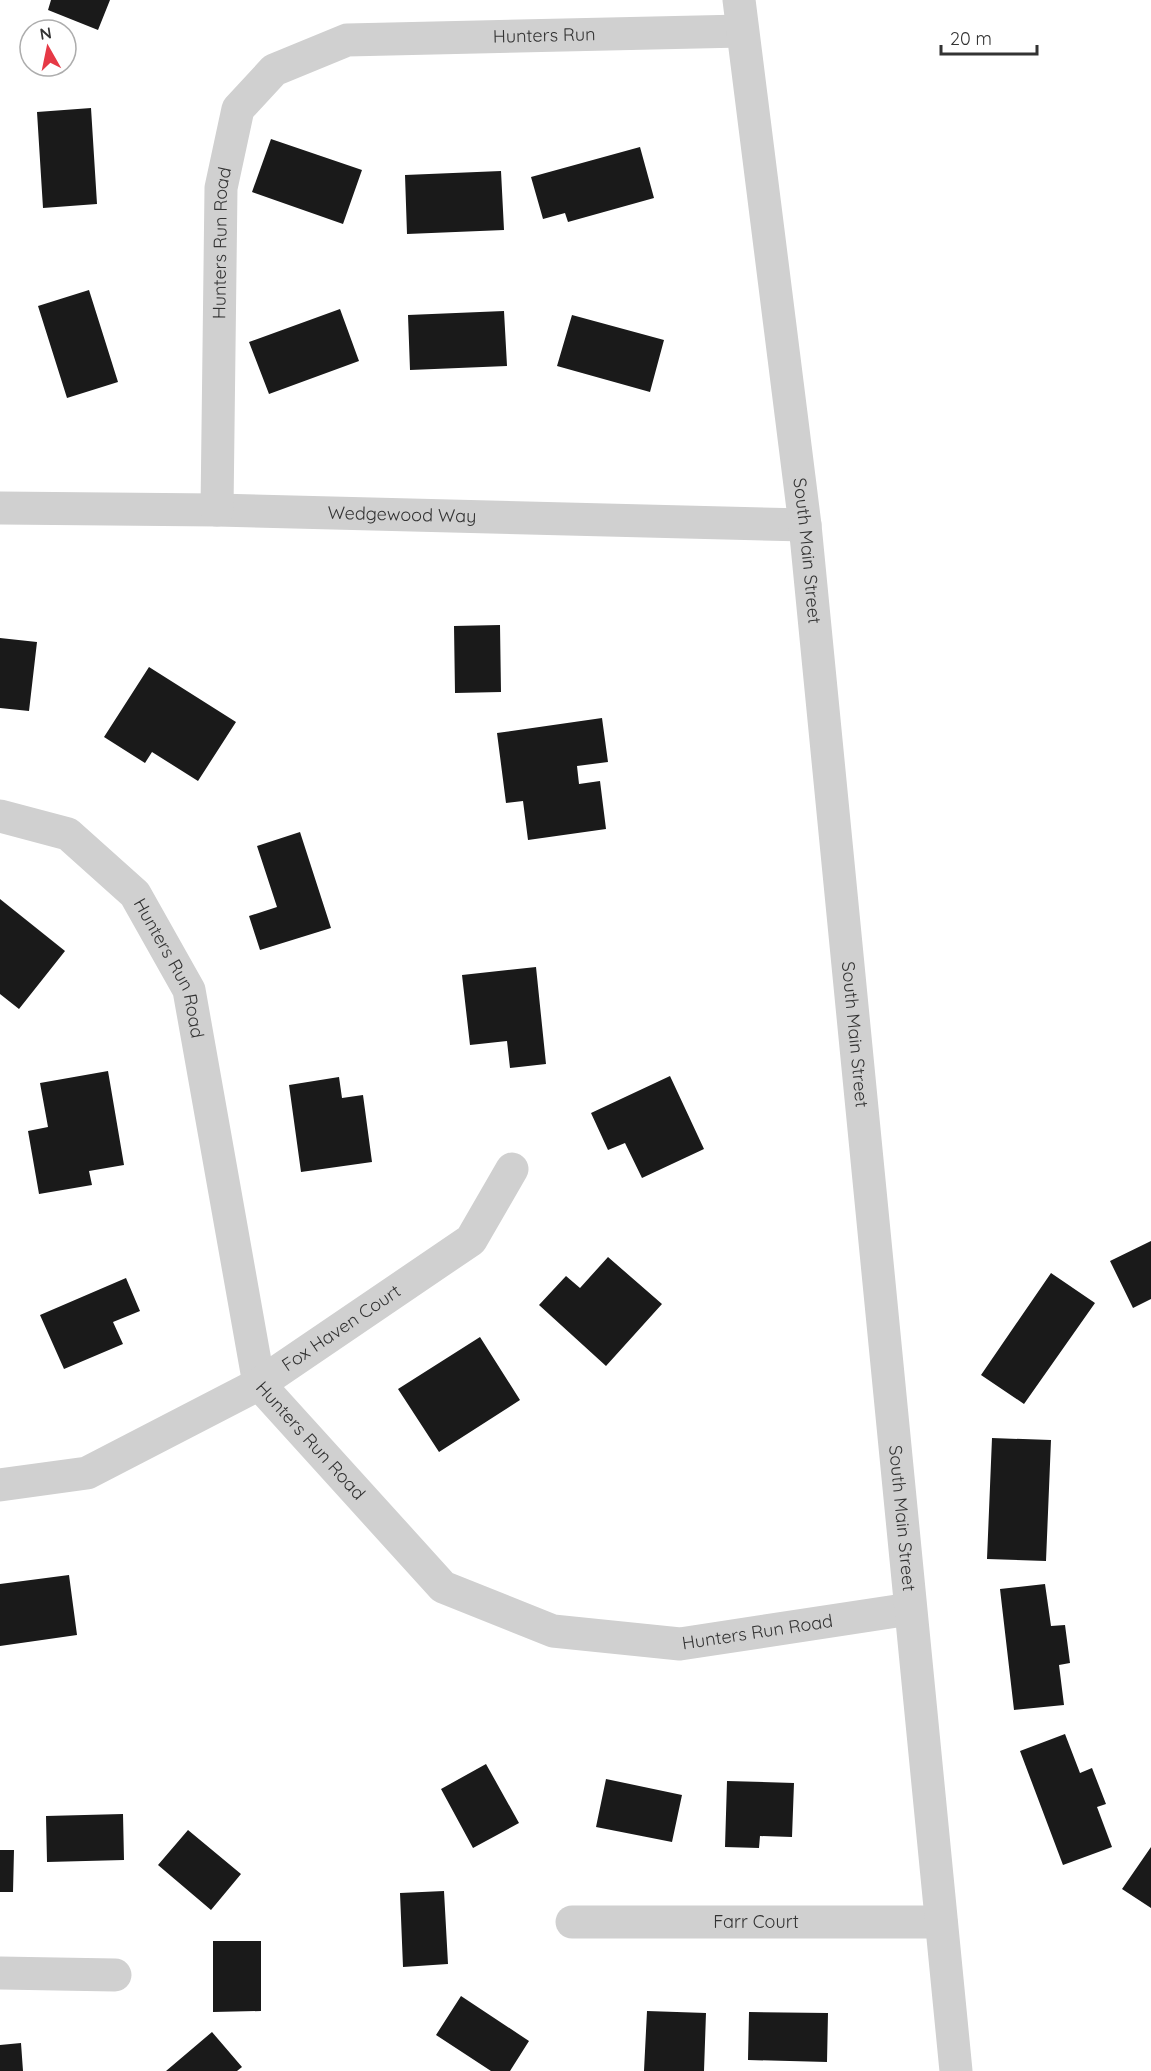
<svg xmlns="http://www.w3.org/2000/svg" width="1151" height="2071" viewBox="0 0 1151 2071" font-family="Quicksand,sans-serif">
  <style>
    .building { fill: #1a1a1a }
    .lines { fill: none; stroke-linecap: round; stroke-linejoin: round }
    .minor { stroke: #d0d0d0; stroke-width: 33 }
    .tertiary { stroke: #d0d0d0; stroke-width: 33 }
    .labels { text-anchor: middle; stroke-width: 6; stroke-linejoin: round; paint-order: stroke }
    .street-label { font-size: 18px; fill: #333; stroke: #fff }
  </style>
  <rect width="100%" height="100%" fill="#fff"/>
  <path class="building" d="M51,0H110L98,30L48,10Z
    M91,108L97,204L43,208L37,112Z
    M271,139L362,170L343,224L252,192Z
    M640,147L654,198L568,222L565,213L543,219L531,177Z
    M501,171L504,230L407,234L405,175Z
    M89,290L118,382L67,398L38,306Z
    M340,309L359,361L269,394L249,342Z
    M504,311L507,366L410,370L408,315Z
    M572,315L664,340L650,392L557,366Z
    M500,625L501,692L455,693L454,626Z
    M0,638L37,642L29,711L0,708Z
    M149,667L236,722L198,781L152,752L145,763L104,737Z
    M602,718L608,762L577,766L579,784L600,781L606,829L528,840L523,801L506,803L497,733Z
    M300,832L331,928L260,950L249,916L277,907L257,846Z
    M0,899L65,951L19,1009L0,994Z
    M536,967L546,1064L510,1068L507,1041L470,1045L462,975Z
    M108,1071L124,1165L89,1171L92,1185L39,1194L28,1131L48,1127L40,1083Z
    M670,1076L704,1149L642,1178L625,1143L608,1150L591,1113Z
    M339,1077L342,1098L363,1095L372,1162L301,1172L289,1085Z
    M1151,1241V1299L1133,1308L1110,1261Z
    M608,1257L662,1304L606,1366L539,1305L566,1276L580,1288Z
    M1051,1273L1095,1303L1024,1404L981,1375Z
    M126,1278L140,1311L113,1322L123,1344L64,1369L40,1315Z
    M480,1337L520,1400L439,1452L398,1389Z
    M992,1438L1051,1440L1046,1561L987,1559Z
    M69,1575L77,1635L0,1646V1584Z
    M1045,1584L1051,1626L1065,1625L1070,1663L1059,1665L1064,1705L1014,1710L1000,1589Z
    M1065,1734L1080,1773L1092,1768L1106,1804L1097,1807L1112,1847L1063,1865L1020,1751Z
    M486,1764L519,1823L473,1848L441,1789Z
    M606,1779L682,1795L672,1842L596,1827Z
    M727,1781L794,1783L792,1837L760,1836L759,1848L725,1847Z
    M123,1814L124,1860L47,1862L46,1816Z
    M188,1830L241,1874L211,1910L158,1865Z
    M1151,1847V1908L1122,1889Z
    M0,1850H14L13,1892H0Z
    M444,1891L448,1964L403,1967L400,1893Z
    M213,1941H261V2011L213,2012Z
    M461,1996L529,2041L510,2071H491L436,2035Z
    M647,2011L706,2013L704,2071H644Z
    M749,2012L828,2013L827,2062L748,2060Z
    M212,2032L242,2067L237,2071H166Z
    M21,2043L23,2071H0V2045Z"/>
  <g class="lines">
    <g class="minor">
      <path id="s1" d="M0,508L217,510L805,525"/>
      <path id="s2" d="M217,510L221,188L238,109L274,70L347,40L742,31"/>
      <path id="s3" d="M0,816L68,834L135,894L189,990L259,1384L443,1587L553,1631L680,1644L910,1609"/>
      <path id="s4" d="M0,1485L87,1473L259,1384L471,1240L512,1169"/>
      <path id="s5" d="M572,1922H941"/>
      <path d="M0,1973L115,1975"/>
    </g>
    <path class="tertiary" id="s6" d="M739,0L805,525L956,2071"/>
  </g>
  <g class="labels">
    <g class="street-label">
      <text dy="6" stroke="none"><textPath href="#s2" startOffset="732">Hunters Run</textPath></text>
      <text dy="6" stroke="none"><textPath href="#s2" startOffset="267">Hunters Run Road</textPath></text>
      <text dy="6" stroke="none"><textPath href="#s1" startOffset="402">Wedgewood Way</textPath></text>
      <text dy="6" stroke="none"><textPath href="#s6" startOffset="555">South Main Street</textPath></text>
      <text dy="6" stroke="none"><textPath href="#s3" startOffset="243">Hunters Run Road</textPath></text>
      <text dy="6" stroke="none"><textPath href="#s6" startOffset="1041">South Main Street</textPath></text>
      <text dy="6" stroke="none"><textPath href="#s4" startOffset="381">Fox Haven Court</textPath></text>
      <text dy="6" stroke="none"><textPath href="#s3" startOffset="747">Hunters Run Road</textPath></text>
      <text dy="6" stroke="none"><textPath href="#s6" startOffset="1527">South Main Street</textPath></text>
      <text dy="6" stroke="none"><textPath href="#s3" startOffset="1269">Hunters Run Road</textPath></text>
      <text dy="6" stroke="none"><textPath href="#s5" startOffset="184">Farr Court</textPath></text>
    </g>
  </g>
  <g transform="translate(48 48) rotate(351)"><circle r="28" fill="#ffffff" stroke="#adadad" stroke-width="1.5"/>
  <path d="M0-4.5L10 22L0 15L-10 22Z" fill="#e63946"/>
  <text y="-9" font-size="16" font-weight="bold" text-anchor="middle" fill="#333333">N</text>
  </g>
  <path d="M941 45v9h96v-9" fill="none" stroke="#333333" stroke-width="3"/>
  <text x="950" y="45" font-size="18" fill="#333333" stroke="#ffffff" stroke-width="4.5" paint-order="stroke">20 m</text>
</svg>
